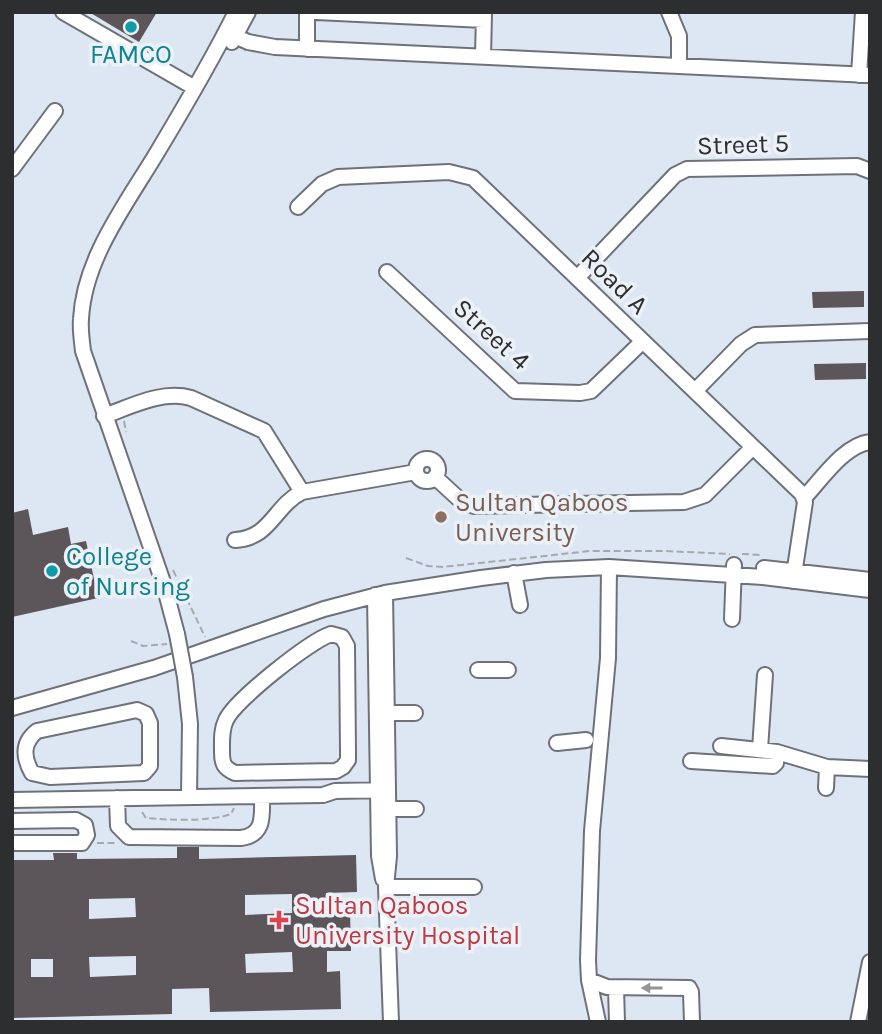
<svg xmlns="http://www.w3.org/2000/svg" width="882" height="1034" viewBox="0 0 882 1034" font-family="Karla,sans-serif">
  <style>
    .built { fill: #dde7f4 }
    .building { fill: #5c5559; fill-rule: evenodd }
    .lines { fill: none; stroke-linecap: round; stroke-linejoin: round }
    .minor-casing { stroke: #6e7278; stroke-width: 18 }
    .path { stroke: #a5a9ad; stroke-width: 2; stroke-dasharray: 7 3.5; stroke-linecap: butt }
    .minor { stroke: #fff; stroke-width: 14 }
    .minor-bridge-casing { stroke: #6e7278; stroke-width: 18; stroke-linecap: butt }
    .minor-bridge { stroke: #fff; stroke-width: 14 }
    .oneway { fill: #969698 }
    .culture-dot { fill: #0f9aa8; stroke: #ecf1f7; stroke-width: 2.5 }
    .education-dot { fill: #8d6e63; stroke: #ecf1f7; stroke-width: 2.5 }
    .health-dot { fill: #e0444e; stroke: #ecf1f7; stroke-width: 2.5 }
    .labels { text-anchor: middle; stroke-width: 7; stroke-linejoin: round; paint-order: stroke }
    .culture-label { font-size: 26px; fill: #0d838f; stroke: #ecf1f7 }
    .street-label { font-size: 26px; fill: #2c2e30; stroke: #ecf1f7 }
    .education-label { font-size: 26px; fill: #785e54; stroke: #ecf1f7; text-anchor: start }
    .health-label { font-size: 26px; fill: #be3a42; stroke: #ecf1f7; text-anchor: start }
  </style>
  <rect width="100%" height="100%" fill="#ecf1f7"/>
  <path class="built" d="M12,12H870V1022H12Z"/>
  <path class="building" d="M89,12H157L139,42Z
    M864,291V307L813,308L812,292Z
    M866,363V379L815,380L814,364Z
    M28,509L33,535L68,527L71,544L86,541L98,598L12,617V513Z
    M177,847H199V859L356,855L357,892L326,893V913L350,912L351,951H327V972L340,971L341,1009L210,1012L209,988L172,989V1014L12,1018V860H54L53,853H77V859L177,858ZM292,894V913L245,915V895ZM135,898L136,917L89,919V899ZM292,952L293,972L246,973L245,954ZM136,956V975L90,977L89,957ZM31,959H53V977H31Z"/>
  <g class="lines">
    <defs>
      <path id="minor" d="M63,12L195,88
        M316,12L484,20
        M669,12L679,36V65
        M226,32L248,42L275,47L870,75
        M232,42L248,12
        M307,49V12
        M483,57L484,13
        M859,75L863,12
        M12,169L55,111
        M298,207L322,184L338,177L449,172L473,178L802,494L805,502L793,581
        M387,272L515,391L580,393L591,391L643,341
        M577,278L675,175L687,169L857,166L870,171
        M695,391L741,344L755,335L870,331
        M104,416C132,406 162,390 191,398L264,431L302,492
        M416 470a11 11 0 1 1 22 0a11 11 0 1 1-22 0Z
        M435,477L460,500L474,506L684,502L705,495L753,447
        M804,498C821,480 844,445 870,442
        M235,540C271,538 274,506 302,492L416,472
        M764,568L870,580
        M514,573L520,605
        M385,593L389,856L386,887L391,1022
        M375,595L379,856L383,879
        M732,619L734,565
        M177,634L164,585L83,351C82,341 80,330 81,319C84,258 127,203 158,151C185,106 212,60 236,12
        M331,634L342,637L347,646L348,752V760L343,767L336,771L235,773C224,768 222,764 222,752C222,741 221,730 226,720C235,700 310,641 331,634Z
        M478,670H508
        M185,677L190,724L189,796
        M12,708L154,668L324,609L385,593L481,578L546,570L609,567L763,577L870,590
        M137,710L146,714L150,723V766L144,773L50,777L32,773C23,757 22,743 37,731Z
        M378,713H415
        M557,743L586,740
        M721,746L777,752L827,767L870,769
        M760,749L765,675
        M691,761L773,766L776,763L777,752
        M826,788L827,767
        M117,798L118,826L129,837L241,838C265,835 262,815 262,796
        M12,800L323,795L335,791L388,790
        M389,809H416
        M12,821L76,820L85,825L87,835L82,843H12
        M386,887H474
        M589,980L607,987L689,988L691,992L692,1022
        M616,988L617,1022
        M598,1022L589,980L588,960L592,831L608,658L609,567
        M858,1022L870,962"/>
    </defs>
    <use href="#minor" class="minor-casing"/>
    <path class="path" d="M124,421L126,432
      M742,554L761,555
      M406,558L428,566L443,567L590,551H664L730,554
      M173,570L205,637
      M131,641L143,646L167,644
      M142,812L146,818C169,820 209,822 231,814L234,808
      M97,843H116"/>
    <use href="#minor" class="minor"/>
    <defs>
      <path id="minor-bridge" d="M177,634L185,677"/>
    </defs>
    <use href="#minor-bridge" class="minor-bridge-casing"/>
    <use href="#minor-bridge" class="minor-bridge"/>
  </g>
  <defs><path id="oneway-solid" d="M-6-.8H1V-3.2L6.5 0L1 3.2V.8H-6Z" transform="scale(1.75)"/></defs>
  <use class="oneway" href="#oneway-solid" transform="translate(652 988) rotate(180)"/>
  <g class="culture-dot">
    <circle cx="131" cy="27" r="7"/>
    <circle cx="52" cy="571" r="7"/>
  </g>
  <circle class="education-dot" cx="441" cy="517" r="7"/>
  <path class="health-dot" d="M275.5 909.5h7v7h7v7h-7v7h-7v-7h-7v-7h7z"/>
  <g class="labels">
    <g class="culture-label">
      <text x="131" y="63">FAMCO</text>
      <text x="66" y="565" text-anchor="start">College<tspan x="66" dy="30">of Nursing</tspan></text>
    </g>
    <g class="street-label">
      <text transform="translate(743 144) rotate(-2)" y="9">Street 5</text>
      <text transform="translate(615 281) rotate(44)" y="9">Road A</text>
      <text transform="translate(492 334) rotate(42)" y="9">Street 4</text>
    </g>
    <g class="education-label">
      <text x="455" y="511">Sultan Qaboos<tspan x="455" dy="30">University</tspan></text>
    </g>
    <g class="health-label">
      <text x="295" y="914">Sultan Qaboos<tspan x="295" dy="30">University Hospital</tspan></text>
    </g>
  </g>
  <rect width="882" height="1034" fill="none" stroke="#2c2e30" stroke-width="28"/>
</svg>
